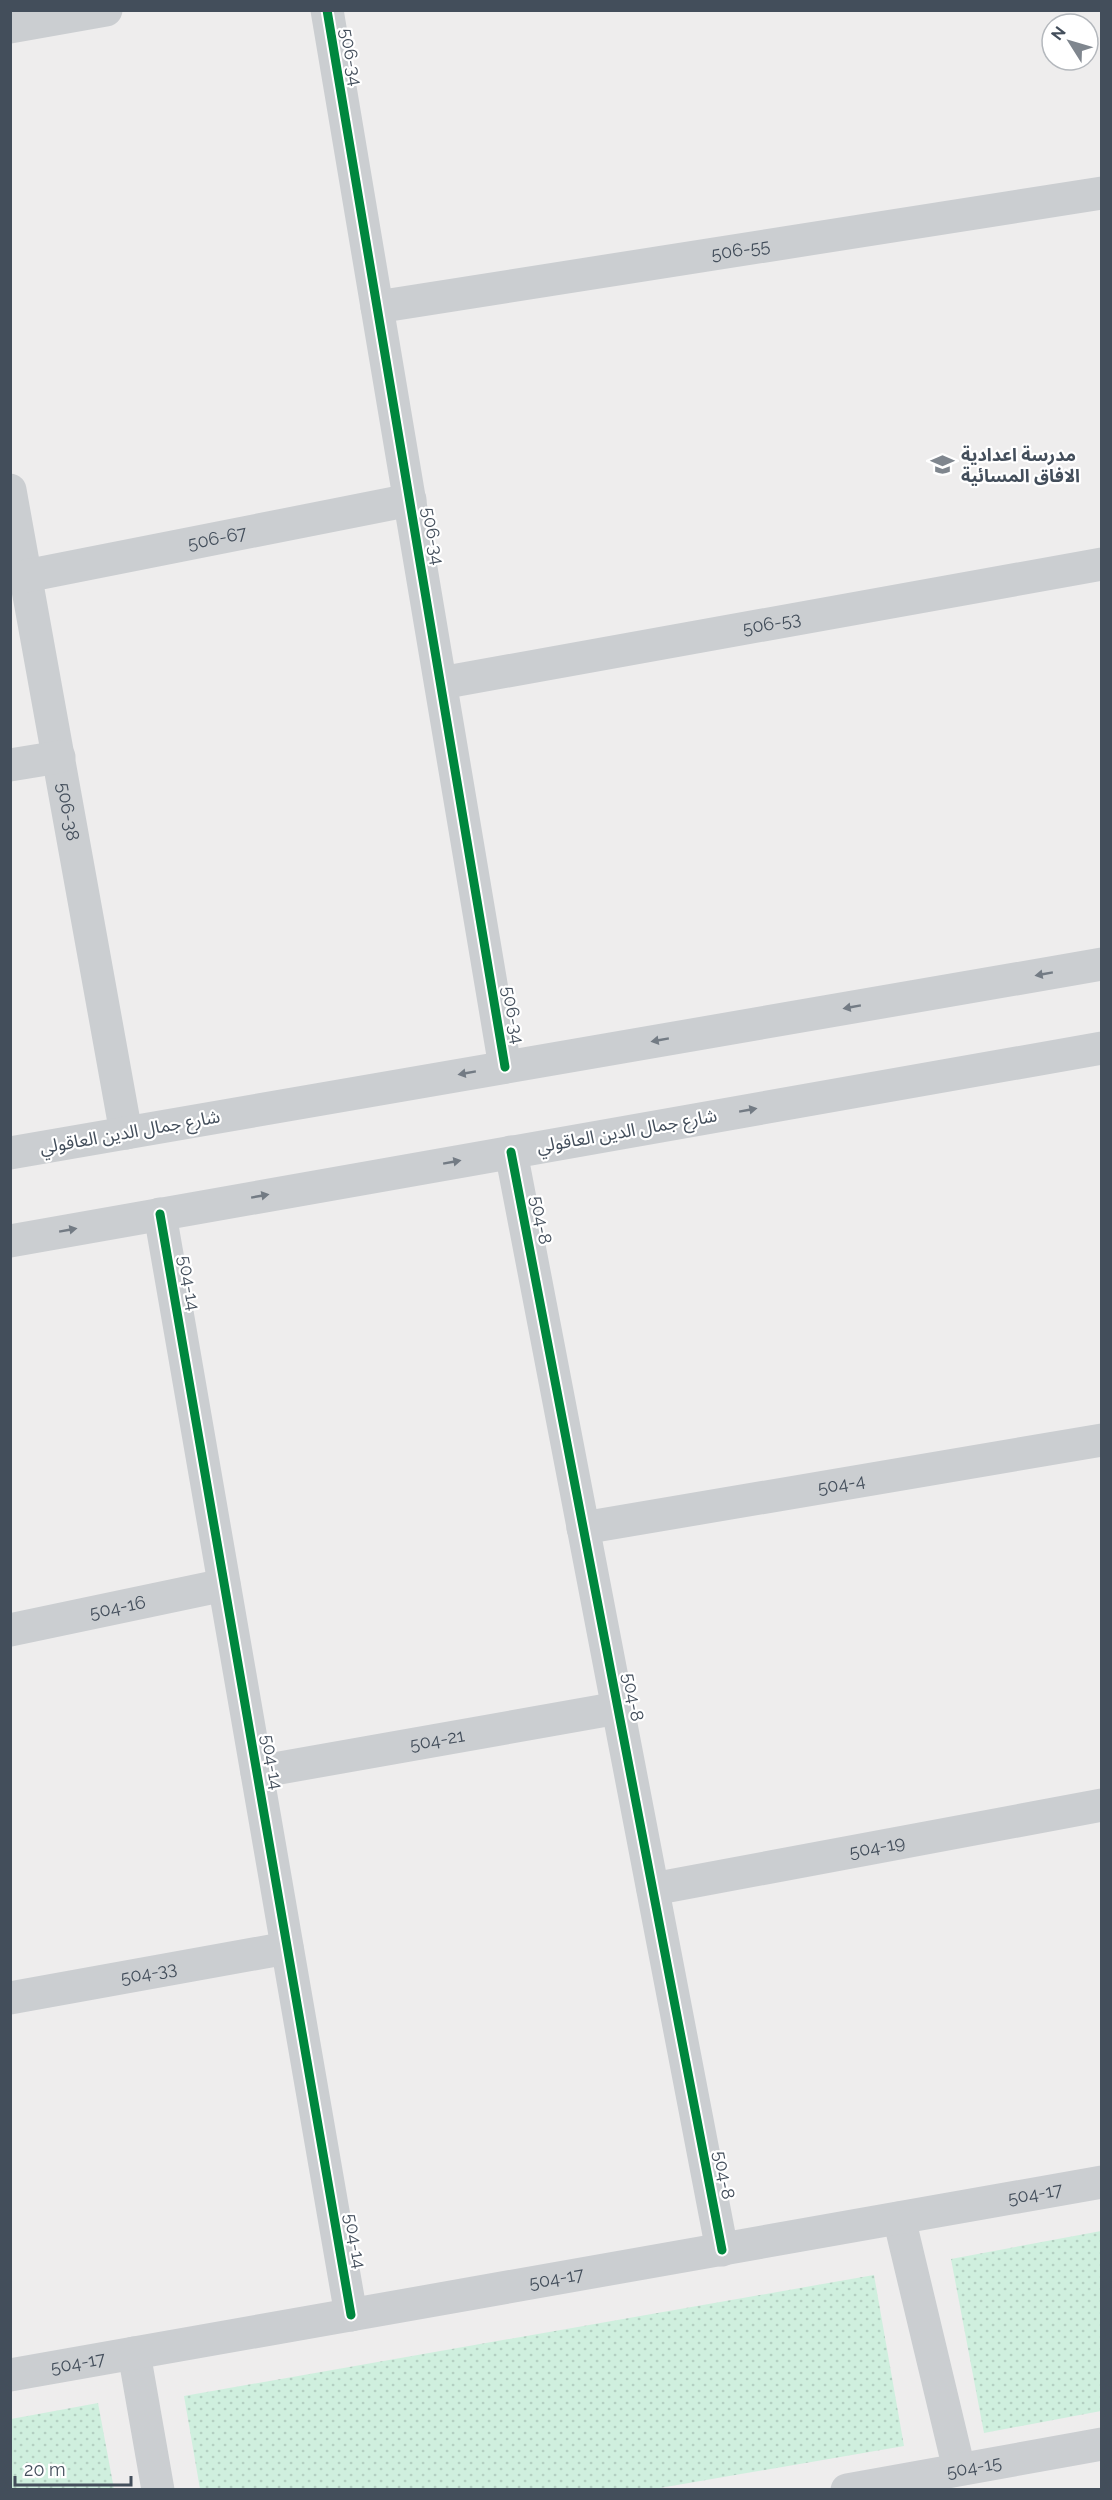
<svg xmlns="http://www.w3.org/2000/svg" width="1112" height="2500" viewBox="0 0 1112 2500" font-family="Raleway,'Noto Sans Arabic',sans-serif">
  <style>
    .grass { fill: url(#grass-dots) }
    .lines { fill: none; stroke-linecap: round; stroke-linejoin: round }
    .minor { stroke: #cbced1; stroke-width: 33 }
    .cycleway-casing { stroke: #fff; stroke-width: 13 }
    .cycleway { stroke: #00873e; stroke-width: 9 }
    .oneway { fill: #737b84 }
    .labels { text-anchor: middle; stroke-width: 4.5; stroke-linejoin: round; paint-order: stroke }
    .street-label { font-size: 18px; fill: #434e5b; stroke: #fff }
    .poi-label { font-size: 18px; font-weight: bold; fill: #434e5b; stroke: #fff; text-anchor: start }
  </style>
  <defs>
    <pattern id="grass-dots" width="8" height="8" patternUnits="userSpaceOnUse" patternTransform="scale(1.5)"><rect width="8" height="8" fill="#cfefde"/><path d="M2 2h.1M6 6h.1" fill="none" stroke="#b3cfc1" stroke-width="1.8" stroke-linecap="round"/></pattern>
  </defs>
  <rect width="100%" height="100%" fill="#eeeded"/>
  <path class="grass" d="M1101,2231V2411L984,2433L951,2259Z
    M874,2275L904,2446L654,2489H200L184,2396Z
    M98,2403L114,2489H11V2419Z"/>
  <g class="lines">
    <g class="minor">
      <path d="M327,10L505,1067"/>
      <path d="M10,27L106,10"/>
      <path id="s1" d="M377,307L1102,193"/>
      <path id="s2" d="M10,490L126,1133"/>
      <path id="s3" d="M26,576L410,500"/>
      <path id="s4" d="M441,683L1102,564"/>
      <path d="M10,765L59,757"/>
      <path d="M511,1152L722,2250"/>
      <path d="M10,1153L1102,964"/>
      <path d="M160,1214L351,2315"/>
      <path d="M10,1241L1102,1048"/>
      <path id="s5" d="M583,1528L1102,1440"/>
      <path id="s6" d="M10,1630L224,1585"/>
      <path id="s7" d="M257,1772L618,1708"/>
      <path id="s8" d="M653,1889L1102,1805"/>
      <path id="s9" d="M10,1998L287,1948"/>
      <path d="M899,2218L959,2469"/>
      <path d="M134,2353L158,2490"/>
      <path id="s10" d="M10,2375L1102,2182"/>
      <path id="s11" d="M847,2490L1102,2444"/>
    </g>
    <defs>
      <path id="cycleway" d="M327,10L505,1067
        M511,1152L722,2250
        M160,1214L351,2315"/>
    </defs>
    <use href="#cycleway" class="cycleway-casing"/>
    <use href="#cycleway" class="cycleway"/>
  </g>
  <defs><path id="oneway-solid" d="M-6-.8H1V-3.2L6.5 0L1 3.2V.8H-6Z" transform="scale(1.5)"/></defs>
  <g class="oneway">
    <use href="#oneway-solid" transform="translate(1044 974) rotate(170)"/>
    <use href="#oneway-solid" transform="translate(852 1007) rotate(170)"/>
    <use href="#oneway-solid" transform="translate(660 1040) rotate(170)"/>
    <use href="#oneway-solid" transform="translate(467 1073) rotate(170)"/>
    <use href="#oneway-solid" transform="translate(748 1110) rotate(-10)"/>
    <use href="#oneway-solid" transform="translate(452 1162) rotate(-10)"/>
    <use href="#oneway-solid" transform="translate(260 1196) rotate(-10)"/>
    <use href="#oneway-solid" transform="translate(68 1230) rotate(-10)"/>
  </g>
  <defs>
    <symbol id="school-bare" viewBox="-9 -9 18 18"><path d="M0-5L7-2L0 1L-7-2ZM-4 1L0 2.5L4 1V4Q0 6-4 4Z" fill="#7f868e" stroke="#fff" stroke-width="2.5" paint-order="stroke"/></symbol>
  </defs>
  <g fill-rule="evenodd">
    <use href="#school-bare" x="926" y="448" width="33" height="33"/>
  </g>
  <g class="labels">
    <g class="street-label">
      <text transform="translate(351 57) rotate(80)" y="6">506-34</text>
      <text dy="6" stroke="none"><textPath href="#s1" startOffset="368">506-55</textPath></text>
      <text transform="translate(433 536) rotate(80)" y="6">506-34</text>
      <text dy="6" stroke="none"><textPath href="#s3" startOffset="195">506-67</textPath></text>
      <text dy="6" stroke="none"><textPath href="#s4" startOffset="336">506-53</textPath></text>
      <text dy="6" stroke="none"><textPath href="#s2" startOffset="327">506-38</textPath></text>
      <text transform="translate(513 1015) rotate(80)" y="6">506-34</text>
      <text transform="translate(627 1131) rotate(-10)" y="6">شارع جمال الدين العاقولي</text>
      <text transform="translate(130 1132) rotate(-10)" y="6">شارع جمال الدين العاقولي</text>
      <text transform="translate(541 1220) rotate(79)" y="6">504-8</text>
      <text transform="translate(189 1283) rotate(80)" y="6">504-14</text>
      <text dy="6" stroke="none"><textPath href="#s5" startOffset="262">504-4</textPath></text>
      <text dy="6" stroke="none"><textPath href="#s6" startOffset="110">504-16</textPath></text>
      <text transform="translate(633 1697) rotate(79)" y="6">504-8</text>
      <text dy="6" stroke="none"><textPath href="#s7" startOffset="183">504-21</textPath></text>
      <text transform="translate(272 1762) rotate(80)" y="6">504-14</text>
      <text dy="6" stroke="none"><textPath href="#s8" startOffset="228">504-19</textPath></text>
      <text dy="6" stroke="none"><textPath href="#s9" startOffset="141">504-33</textPath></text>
      <text transform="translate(724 2175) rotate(79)" y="6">504-8</text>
      <text dy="6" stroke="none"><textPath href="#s10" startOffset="1041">504-17</textPath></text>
      <text transform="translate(355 2241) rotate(80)" y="6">504-14</text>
      <text dy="6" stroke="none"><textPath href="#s10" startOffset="555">504-17</textPath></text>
      <text dy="6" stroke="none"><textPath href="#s10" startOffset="69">504-17</textPath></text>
      <text dy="6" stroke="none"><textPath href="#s11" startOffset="129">504-15</textPath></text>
    </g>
    <g class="poi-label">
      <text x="961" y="461">مدرسة اعدادية<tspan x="961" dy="21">الافاق المسائية</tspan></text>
    </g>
  </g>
  <rect width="1112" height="2500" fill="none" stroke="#434e5b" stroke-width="24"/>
  <g transform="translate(1070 42) rotate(307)"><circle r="28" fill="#ffffff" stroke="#b4b8bd" stroke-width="1.5"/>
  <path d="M0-4.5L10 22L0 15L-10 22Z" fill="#7f868e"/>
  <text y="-9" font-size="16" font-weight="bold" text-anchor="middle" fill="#434e5b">N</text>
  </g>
  <path d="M15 2476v9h116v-9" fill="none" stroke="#434e5b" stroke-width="3"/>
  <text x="24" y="2476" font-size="18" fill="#434e5b" stroke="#ffffff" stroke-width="4.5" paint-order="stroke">20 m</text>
</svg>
